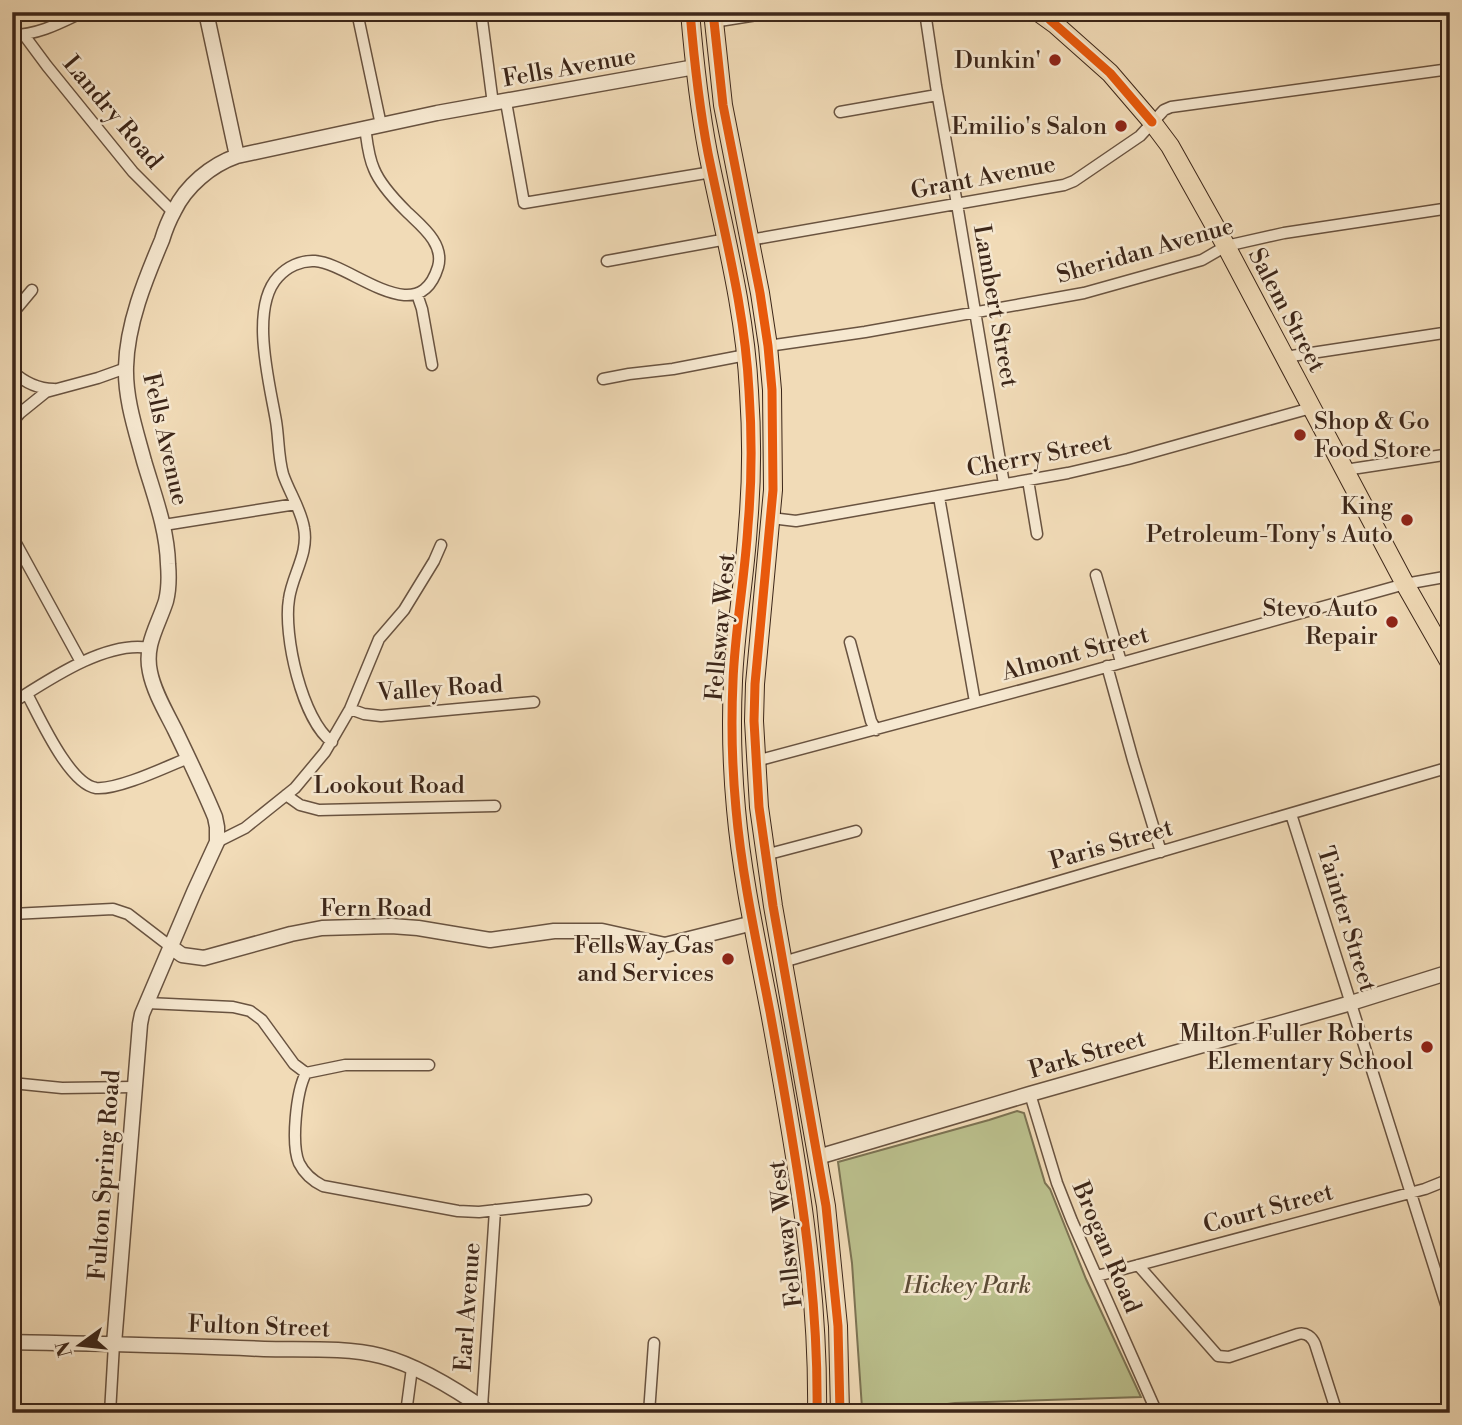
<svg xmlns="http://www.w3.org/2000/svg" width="1462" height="1425" viewBox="0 0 1462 1425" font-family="'Libre Bodoni',serif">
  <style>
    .green { fill: #bbc08d; stroke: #7c7353; stroke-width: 2 }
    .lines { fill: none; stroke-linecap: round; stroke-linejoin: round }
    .minor-casing { stroke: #695340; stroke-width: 13 }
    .tertiary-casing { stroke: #695340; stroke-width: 17 }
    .primary-casing { stroke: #3c2619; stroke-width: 20 }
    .minor { stroke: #f6e8d0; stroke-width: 10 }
    .tertiary { stroke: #f6e8d0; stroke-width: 14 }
    .primary { stroke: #f1dbb7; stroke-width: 18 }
    .cycleway-casing { stroke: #f6e8d0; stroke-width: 13 }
    .cycleway { stroke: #e8590c; stroke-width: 9 }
    .poi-dot { fill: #8f2418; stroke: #f6e8d0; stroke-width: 2.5 }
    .labels { text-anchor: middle; stroke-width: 5; stroke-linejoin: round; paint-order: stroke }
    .poi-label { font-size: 24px; fill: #3c2619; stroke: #f6e8d0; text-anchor: end }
    .street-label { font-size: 24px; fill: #3c2619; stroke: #f6e8d0 }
    .park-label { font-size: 24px; font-style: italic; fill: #5c4c36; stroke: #f6e8d0 }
  </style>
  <rect width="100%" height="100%" fill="#f1dbb7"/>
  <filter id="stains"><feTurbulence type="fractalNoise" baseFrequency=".00286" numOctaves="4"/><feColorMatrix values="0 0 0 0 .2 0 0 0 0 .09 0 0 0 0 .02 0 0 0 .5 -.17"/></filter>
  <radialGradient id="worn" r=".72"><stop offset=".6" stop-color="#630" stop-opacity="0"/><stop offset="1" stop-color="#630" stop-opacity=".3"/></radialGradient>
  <path class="green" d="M1017,1111L1024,1113L1045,1183L1050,1189L1086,1279L1141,1397L955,1403L908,1409L862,1408L852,1263L838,1162L989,1120Z"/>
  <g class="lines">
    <defs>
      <path id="minor" d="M357,12L381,125
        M481,12L493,104
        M925,12L936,86L957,204L1004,484
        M713,22L776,12
        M12,35C38,35 60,23 83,12
        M24,35L47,66L133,172L173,212
        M506,102L524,203L712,172
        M840,112L937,95
        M750,240L1064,185L1074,181L1140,136L1164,110L1171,107L1450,69
        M607,261L727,239
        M417,294L422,309L432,365
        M12,314L32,290
        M768,346L865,332L1084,293L1202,260L1226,246L1284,233L1450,208
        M1285,357L1450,332
        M12,371C24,382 38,389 54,389
        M603,379L629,374L673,369L746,355
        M12,401L14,420
        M12,427L14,420L20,413L46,392L98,378L126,368
        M1345,470L1450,454
        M1028,480L1037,534
        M939,497L975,702
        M771,518L796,521L1068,473L1128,459L1311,408
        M164,525L296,504
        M12,536L81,662
        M1096,575L1121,662
        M850,642L871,721L876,730
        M1107,666L1133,760L1161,852
        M27,694C39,716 69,784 96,788C118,790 166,767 188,758
        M12,703C47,681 106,640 149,648
        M350,709L364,714L381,716L534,702
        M332,742C302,720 283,635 289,599C292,575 309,554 304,528C301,509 289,492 283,474C278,456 279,439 276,421C270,385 249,308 278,277C287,267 301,260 315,261C352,264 418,332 438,267C445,243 420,225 406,211C394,199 380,184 374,169C368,156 367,141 365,127
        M756,761L1063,679L1405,584L1450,576
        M286,795L300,805L319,810L495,806
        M1291,814L1450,1317
        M217,842L245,828L295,788L325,752L350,709L379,639L404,610L434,561L441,545
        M765,855L856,831
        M12,914L113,909L128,914L171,947
        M783,962L1450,767
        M147,1003L233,1007L250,1011L262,1020L294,1064L306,1073
        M429,1065H345L306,1073C296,1092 291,1144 299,1163C304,1173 313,1181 323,1186L458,1211L479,1212L586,1200
        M12,1083L62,1088L134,1087
        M1030,1094L1057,1183L1072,1221L1157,1413
        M1138,1265L1218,1356L1229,1357L1298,1334C1306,1332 1312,1337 1315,1344L1337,1413
        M1097,1276L1425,1189L1450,1179
        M482,1407L495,1210
        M1013,1410L1015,1413
        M110,1413L114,1344
        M406,1413L412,1368
        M649,1413L654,1343"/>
      <path id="tertiary" d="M206,12L237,156
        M171,947L182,955L204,958L291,934L322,928L391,926L418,928L490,940L554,931H602L665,945L753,923
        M818,1157L1030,1094L1351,1003L1450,972
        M12,1342C96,1344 180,1345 264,1349C301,1350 345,1347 381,1356C417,1365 460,1392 490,1413
        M114,1344L140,1024L142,1014L194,892L217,842V827L215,817C203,788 189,759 175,730C166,712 154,692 150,672C144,645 158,626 166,601C169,589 169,576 168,564C167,528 154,495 144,461C136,431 125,399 126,367C127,324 145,280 162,240C165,230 169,220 174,211C186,186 211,165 237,156L437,113L695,67"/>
      <path id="primary" d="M690,12C694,59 699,106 708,153C724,232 745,310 749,391C752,436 752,480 748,525C745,577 735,629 733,681C731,723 732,766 736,809C742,877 757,944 770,1012C794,1145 819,1277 817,1413
        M713,12L723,105L760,293L768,346L772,390L773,490L755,684L754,721L759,807L773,906L826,1206L838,1326L840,1413
        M1038,12L1056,25L1110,73L1152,122L1170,146L1226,246L1405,584L1450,663"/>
    </defs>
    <use href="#minor" class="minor-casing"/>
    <use href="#tertiary" class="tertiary-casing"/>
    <use href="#primary" class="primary-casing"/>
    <use href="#minor" class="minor"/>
    <use href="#tertiary" class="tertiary"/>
    <use href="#primary" class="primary"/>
    <defs>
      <path id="cycleway" d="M690,12C694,59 699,106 708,153C724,232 745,310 749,391C752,436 752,480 748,525C745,577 735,629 733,681C731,723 732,766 736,809C742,877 757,944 770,1012C794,1145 819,1277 817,1413
        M713,12L723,105L760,293L768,346L772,390L773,490L755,684L754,721L759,807L773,906L826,1206L838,1326L840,1413
        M1050,20L1110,73L1152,122"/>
    </defs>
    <use href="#cycleway" class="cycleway-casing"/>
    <use href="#cycleway" class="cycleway"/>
  </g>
  <g class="poi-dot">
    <circle cx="1055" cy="60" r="7"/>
    <circle cx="1121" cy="126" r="7"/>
    <circle cx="1300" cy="435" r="7"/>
    <circle cx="1407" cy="520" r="7"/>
    <circle cx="1392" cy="622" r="7"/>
    <circle cx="728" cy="959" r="7"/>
    <circle cx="1427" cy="1047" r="7"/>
  </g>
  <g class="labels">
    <g class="poi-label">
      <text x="1041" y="68">Dunkin'</text>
      <text x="1107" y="134">Emilio's Salon</text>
      <text x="1314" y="429" text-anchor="start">Shop &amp; Go<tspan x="1314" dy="28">Food Store</tspan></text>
      <text x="1393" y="514">King<tspan x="1393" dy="28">Petroleum-Tony's Auto</tspan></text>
      <text x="1378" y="616">Stevo Auto<tspan x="1378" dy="28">Repair</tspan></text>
      <text x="714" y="953">FellsWay Gas<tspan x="714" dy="28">and Services</tspan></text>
      <text x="1413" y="1041">Milton Fuller Roberts<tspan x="1413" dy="28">Elementary School</tspan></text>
    </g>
    <g class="street-label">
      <text transform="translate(569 67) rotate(-10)" y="8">Fells Avenue</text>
      <text transform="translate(113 112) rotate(50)" y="8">Landry Road</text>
      <text transform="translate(983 177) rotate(-11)" y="8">Grant Avenue</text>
      <text transform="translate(1145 250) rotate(-16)" y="8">Sheridan Avenue</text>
      <text transform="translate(996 306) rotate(80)" y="8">Lambert Street</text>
      <text transform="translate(1287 310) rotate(62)" y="8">Salem Street</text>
      <text transform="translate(166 439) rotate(77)" y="8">Fells Avenue</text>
      <text transform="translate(1039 455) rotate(-11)" y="8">Cherry Street</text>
      <text transform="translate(720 627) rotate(-85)" y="8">Fellsway West</text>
      <text transform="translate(1075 653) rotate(-15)" y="8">Almont Street</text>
      <text transform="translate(440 688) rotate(-4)" y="8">Valley Road</text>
      <text x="389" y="793">Lookout Road</text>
      <text transform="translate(1111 844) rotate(-16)" y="8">Paris Street</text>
      <text x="376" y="916">Fern Road</text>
      <text transform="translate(1347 919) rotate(73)" y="8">Tainter Street</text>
      <text transform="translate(1087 1054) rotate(-16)" y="8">Park Street</text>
      <text transform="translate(104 1175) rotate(-86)" y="8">Fulton Spring Road</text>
      <text transform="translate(1268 1208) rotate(-15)" y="8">Court Street</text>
      <text transform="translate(785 1234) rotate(-97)" y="8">Fellsway West</text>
      <text transform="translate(1107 1247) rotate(67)" y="8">Brogan Road</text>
      <text transform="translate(467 1307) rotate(-86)" y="8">Earl Avenue</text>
      <text transform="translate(259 1326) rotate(2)" y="8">Fulton Street</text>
    </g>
    <g class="park-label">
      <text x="967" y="1293">Hickey Park</text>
    </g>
  </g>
  <rect width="1462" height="1425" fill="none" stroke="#f1dbb7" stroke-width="42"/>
  <rect x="14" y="14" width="1434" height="1397" fill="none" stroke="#3c2619" stroke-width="3.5"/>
  <rect x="21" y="21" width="1420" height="1383" fill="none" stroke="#3c2619" stroke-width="2"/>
  <g transform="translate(80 1345) rotate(255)" stroke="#f6e8d0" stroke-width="5" paint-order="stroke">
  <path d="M0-5L12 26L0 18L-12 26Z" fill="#3c2619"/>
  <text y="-10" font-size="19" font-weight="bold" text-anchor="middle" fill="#3c2619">N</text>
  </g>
  <rect width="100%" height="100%" filter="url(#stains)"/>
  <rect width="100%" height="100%" fill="url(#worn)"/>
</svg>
